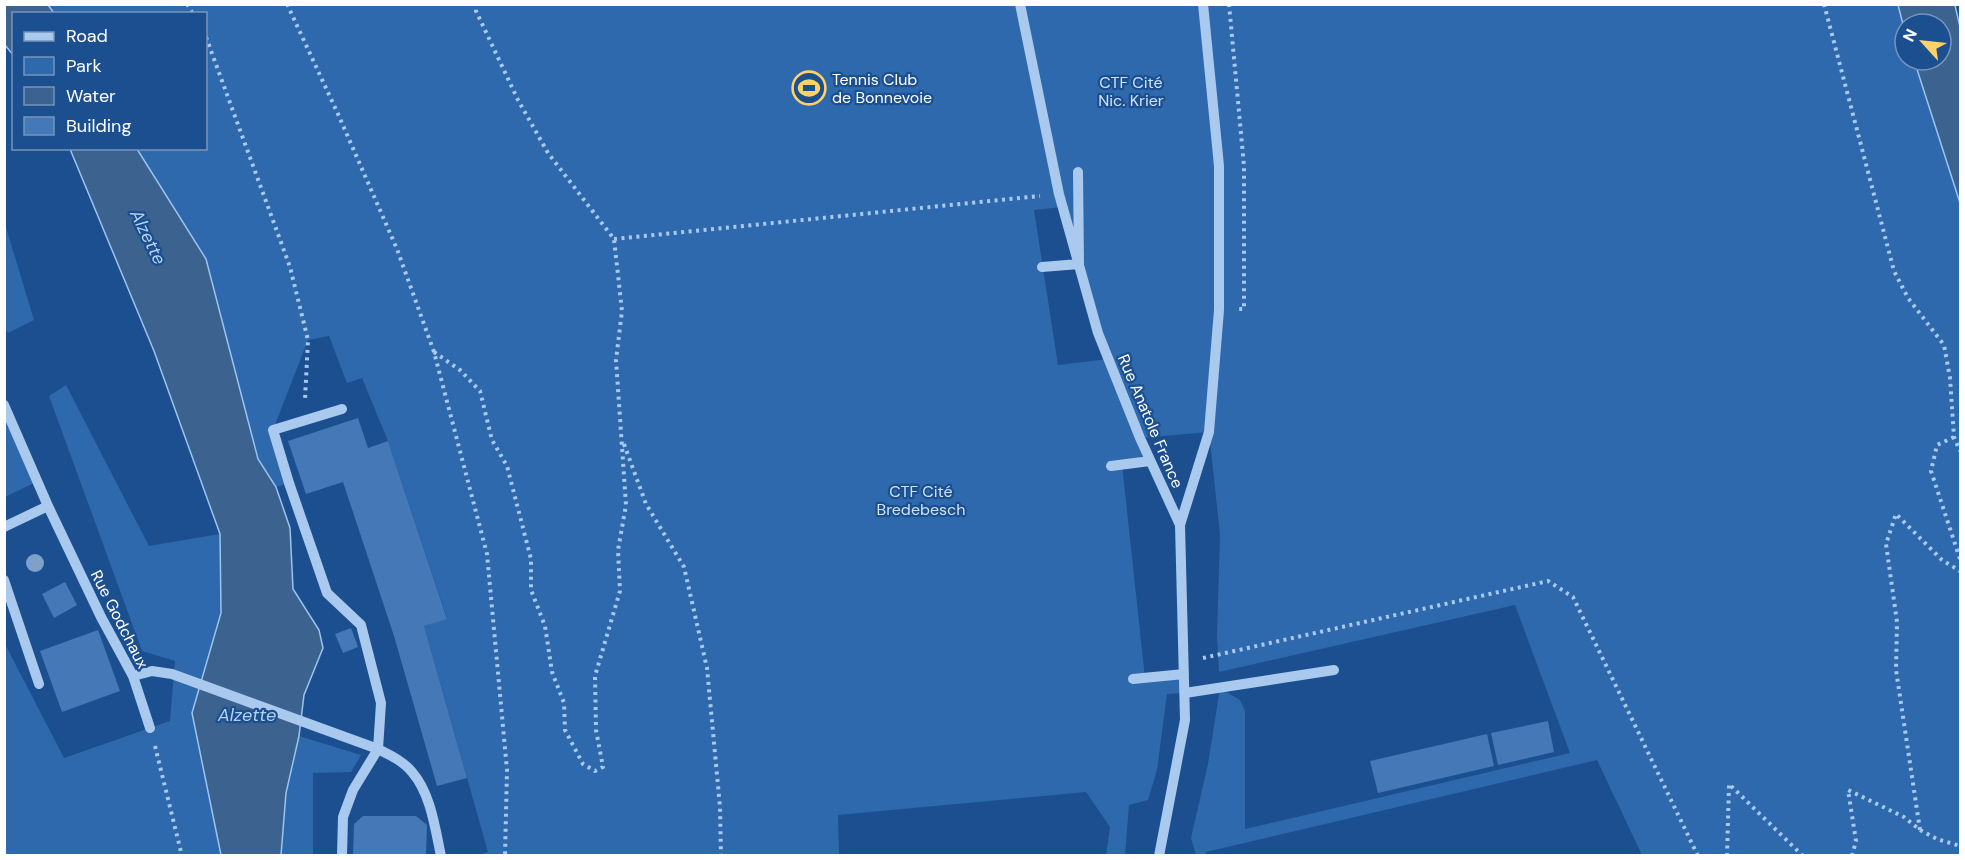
<svg xmlns="http://www.w3.org/2000/svg" width="1965" height="860" viewBox="0 0 1965 860" font-family="'DM Sans',sans-serif">
  <style>
    .green { fill: #2e69ad; fill-rule: evenodd }
    .water { fill: #3c6290; stroke: #9cc4f0; stroke-width: 1.5 }
    .building { fill: #4478b7 }
    .lines { fill: none; stroke-linecap: round; stroke-linejoin: round }
    .path { stroke: #a9c9ee; stroke-width: 4; stroke-dasharray: 3 4.5; stroke-linecap: butt }
    .minor { stroke: #a9c9ee; stroke-width: 10 }
    .tree { fill: #7ea0ca }
    .labels { text-anchor: middle; stroke-width: 4.5; stroke-linejoin: round; paint-order: stroke }
    .poi-label { font-size: 16px; fill: #fff; stroke: #1b4f8f; text-anchor: start }
    .park-label { font-size: 16px; fill: #cfe3fa; stroke: #1b4f8f }
    .street-label { font-size: 16px; fill: #fff; stroke: #1b4f8f }
    .water-label { font-size: 18px; font-style: italic; fill: #b5d3f5; stroke: #1b4f8f }
  </style>
  <rect width="100%" height="100%" fill="#1b4f8f"/>
  <path class="green" d="M48,5H1898L1905,32V60H1914L1960,203V855H1642L1597,760L1206,852L1205,855H1196L1191,838L1208,764L1220,688L1240,700L1245,711V829L1570,753L1515,605L1219,672L1217,636L1220,534L1209,432L1140,438L1150,461L1122,464L1145,678L1184,674L1185,693L1167,694L1157,770L1148,800L1129,805L1125,855H1106L1110,827L1086,792L838,815L839,855H479L488,852L424,626L447,618L388,441L362,378L347,383L329,336L308,340L273,430L289,483L276,487L258,459L206,259L137,149L206,148V14L54,13ZM1062,207L1108,359L1058,365L1034,210Z
    M5,224L34,320L8,333L4,327Z
    M66,385L149,546L220,534L221,613L192,713L221,855H5L4,642L64,758L170,721L175,661L142,651L49,396Z
    M4,405L38,481L5,497H4Z
    M299,736L361,755L351,772L313,773V855L281,856L286,793Z"/>
  <path class="water" d="M4,5H48L54,13L14,14L13,55L5,45Z
    M1898,5H1955L1960,27V203L1914,60H1941V24H1905V32Z
    M70,149H137L206,259L258,459L276,487L290,528L293,589L319,630L323,648L304,695L299,736L286,793L281,855H221L192,713L221,613L220,534L154,351Z"/>
  <path class="building" d="M358,418L368,448L388,441L447,619L424,626L467,778L437,786L394,636L343,482L306,494L288,441Z
    M65,582L77,605L54,618L42,594Z
    M351,628L358,647L343,653L335,634Z
    M98,630L120,691L62,712L40,651Z
    M1548,721L1554,752L1498,765L1491,733Z
    M1487,734L1494,766L1378,793L1370,761Z
    M363,816H416L427,825L426,856H353L354,824Z"/>
  <g class="lines">
    <path class="path" d="M187,4L193,14
      M287,4L338,114L397,249L434,352L487,554L507,770L505,856
      M1229,4L1244,166V309H1238
      M1824,4L1894,271L1908,298L1944,345L1950,378L1954,437L1960,451
      M206,37L290,267L308,340L305,400
      M614,239L1040,196
      M434,352L460,370L480,391L492,440L507,466L531,559V590L545,626L552,672L564,703L565,730L583,764L595,771L603,767L596,730L595,676L620,591L618,550L626,505L616,360L622,311L614,239L548,153L518,100L476,11V4
      M1954,437L1937,445L1931,471L1960,559
      M624,444L646,504L684,567L707,668L720,807L721,856
      M1203,658L1548,581L1573,597L1698,856
      M155,746L182,856
      M1920,830L1896,670L1897,622L1886,544L1896,514L1942,560L1960,571
      M1727,856L1729,784L1803,856
      M1852,856L1856,841L1848,790L1904,817L1920,830L1937,839L1960,846"/>
    <path class="minor" d="M1020,4L1059,194L1098,333L1140,438L1180,525L1185,720L1159,856
      M1042,267L1079,264L1078,172
      M4,405L48,506L101,617L133,676L150,728
      M342,409L273,430L289,483L327,593L361,625L381,703L378,749L353,790L343,817L342,856
      M1111,466L1150,461
      M1180,525L1209,432L1219,310V166L1203,4
      M4,527L48,506
      M4,580L39,684
      M133,676L152,671L172,674L378,749C390,755 403,761 412,772C431,794 435,828 441,856
      M1133,679L1184,674
      M1185,693L1334,670"/>
  </g>
  <circle class="tree" cx="35" cy="563" r="9"/>
  <defs>
    <symbol id="stadium-ring" viewBox="-11 -11 22 22"><circle r="9.5" fill="#1b4f8f" stroke="#ffd166" stroke-width="1.5"/><path d="M0-5a6.5 5 0 1 0 0 10a6.5 5 0 1 0 0-10ZM-3.5-1.8h7v3.6h-7Z" fill="#ffd166"/></symbol>
  </defs>
  <g fill-rule="evenodd">
    <use href="#stadium-ring" x="790" y="69" width="38" height="38"/>
  </g>
  <g class="labels">
    <g class="poi-label">
      <text x="832" y="85">Tennis Club<tspan x="832" dy="18">de Bonnevoie</tspan></text>
    </g>
    <g class="park-label">
      <text x="1131" y="88">CTF Cité<tspan x="1131" dy="18">Nic. Krier</tspan></text>
      <text x="921" y="497">CTF Cité<tspan x="921" dy="18">Bredebesch</tspan></text>
    </g>
    <g class="street-label">
      <text transform="translate(1151 421) rotate(67)" y="6">Rue Anatole France</text>
      <text transform="translate(120 619) rotate(63)" y="6">Rue Godchaux</text>
    </g>
    <g class="water-label">
      <text transform="translate(148 237) rotate(64)" y="6">Alzette</text>
      <text x="247" y="721">Alzette</text>
    </g>
  </g>
  <rect width="1965" height="860" fill="none" stroke="#ffffff" stroke-width="12"/>
  <rect x="12" y="12" width="195" height="138" fill="#1b4f8f" stroke="#7695bc" stroke-width="1.5"/>
  <rect x="24" y="32" width="30" height="9" fill="#a9c9ee" stroke="#7695bc" stroke-width="1.5"/>
  <text x="66" y="42" font-size="18" fill="#ffffff">Road</text>
  <rect x="24" y="57" width="30" height="18" fill="#2e69ad" stroke="#7695bc" stroke-width="1.5"/>
  <text x="66" y="72" font-size="18" fill="#ffffff">Park</text>
  <rect x="24" y="87" width="30" height="18" fill="#3c6290" stroke="#7695bc" stroke-width="1.5"/>
  <text x="66" y="102" font-size="18" fill="#ffffff">Water</text>
  <rect x="24" y="117" width="30" height="18" fill="#4478b7" stroke="#7695bc" stroke-width="1.5"/>
  <text x="66" y="132" font-size="18" fill="#ffffff">Building</text>
  <g transform="translate(1923 42) rotate(297)"><circle r="28" fill="#1b4f8f" stroke="#7695bc" stroke-width="1.5"/>
  <path d="M0-4.5L10 22L0 15L-10 22Z" fill="#ffd166"/>
  <text y="-9" font-size="16" font-weight="bold" text-anchor="middle" fill="#ffffff">N</text>
  </g>
</svg>
